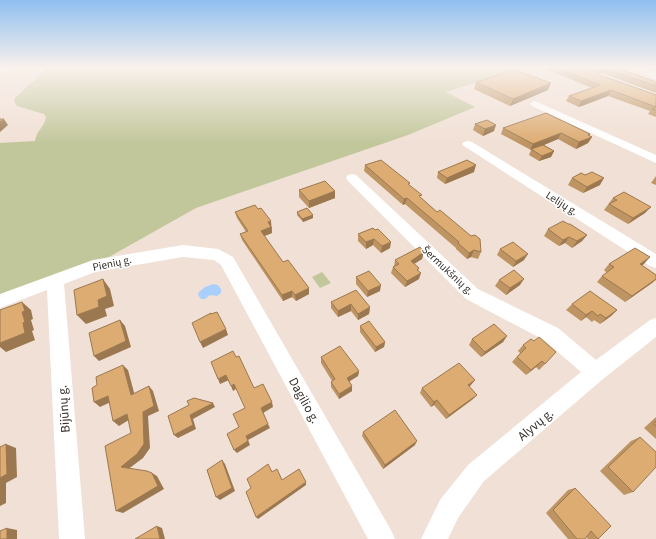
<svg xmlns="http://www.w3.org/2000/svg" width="656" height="539" viewBox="0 0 656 539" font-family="'Source Sans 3',sans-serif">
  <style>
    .green { fill: #c2c79b }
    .water { fill: #a9d0fd }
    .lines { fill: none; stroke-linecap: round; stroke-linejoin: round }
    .minor { fill: #fff; fill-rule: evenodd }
    .wall { fill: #be9462 }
    .shaded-wall { fill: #9b7850 }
    .building { fill: #ddac72; stroke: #9b7850 }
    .labels { text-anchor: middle; stroke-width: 3; stroke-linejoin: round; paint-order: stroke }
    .street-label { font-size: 11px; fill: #352f2a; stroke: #fff }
    .near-street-label { font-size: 13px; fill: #352f2a; stroke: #fff }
  </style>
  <rect width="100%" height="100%" fill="#f1e0d5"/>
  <path class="green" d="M0,67H523L446,92L475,107L408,135L196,208L93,266L0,301V143L35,141C36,131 45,126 46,117L44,114L17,106L14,101L15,98L44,71L38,69L0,70Z
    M322,272L331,283L320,288L312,277Z"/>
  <path class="water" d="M213,284L218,285L221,289V293L217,296L210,295L205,299H201L198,295L199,292L205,287Z"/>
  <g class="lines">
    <path class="minor" d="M0,67H28L24,69L0,70Z
      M31,67H44L47,70L43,72Z
      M628,67H641L656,73V79Z
      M535,101L656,155V163L532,106L530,104L532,102Z
      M468,141L472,142L656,254V268L650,266L464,146L462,144L464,142Z
      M352,174L356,175L478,289L558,328L596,360L650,320L656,318V337L603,379L484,481L458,518L448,539H421L440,500L468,465L581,372L544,340L466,299L348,181L346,178L348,175Z
      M183,245L218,249L233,257L391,530L395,539H368L221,265L214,260L183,257L95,272L64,284L85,539H59L47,290L0,308V294L93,260Z"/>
  </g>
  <path class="wall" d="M541,67H614L656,82V93L602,73H599L600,75L656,95V117L648,114L650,111L608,96L579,107L566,101L569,96L592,88Z
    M498,75L548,90L510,106L474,89L476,82L498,76Z
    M475,124L494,131L483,136L473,130Z
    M503,128L590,134L589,136L592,137L588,143L576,149L558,139L544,145L554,151L551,157L539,161L529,155L531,150L501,134Z
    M365,165L409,185L421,198L481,252L478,259L471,257L467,259L456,249V248L405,204L403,205L364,171Z
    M438,172H474L445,184L437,178Z
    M656,176V185L651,183Z
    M572,178L600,185L583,193L568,185Z
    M299,190L335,191V198L309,208L299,197Z
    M613,198L645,213L628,224L604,210Z
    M235,212L272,227V233L264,236L283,262L309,294L296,301L292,297L283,301L242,240L240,234L246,232L237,218Z
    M297,212L313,218L303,222L297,215Z
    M568,224L587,235L582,241L572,248L565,243L559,246L544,236L548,229Z
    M373,228L390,248L381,253L373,245L366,249L358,241V234Z
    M500,249L524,260L513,267L497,255Z
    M424,252L422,259L414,264L419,268L418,271L419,279L405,287L391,273L393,267L394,266L395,260Z
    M609,264H644L641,265L656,275V280L652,283L625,302L597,282L602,276L607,273L604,270Z
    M356,277L380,291L367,297L356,284Z
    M499,280L520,285L506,295L495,286Z
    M331,302L370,307L369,314L358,320L351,311L338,317L331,308Z
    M572,304L617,310L611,316L600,324L594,320L592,322L586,317L581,321L566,310Z
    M360,326L385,342L384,347L375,352L360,332Z
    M507,336L503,342L481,357L469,345L472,339Z
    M534,341L545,364L539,370L536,367L526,375L512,362L520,353L518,351L523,345Z
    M321,357L359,371L358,376L349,381L352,386V391L339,399L331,387V382L332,381L321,363Z
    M471,385L469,386L473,399L446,419L434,405L431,407L420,393L422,388Z
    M656,417V439L644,428Z
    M363,432L415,445L383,469L362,436Z
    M640,437L633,492L624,495L600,471L631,441Z
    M575,488L598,539H588L586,537L585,539H568L546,513L568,490Z"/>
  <path class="shaded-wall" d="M604,68L602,73L598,74L596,76L600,69Z
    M551,83L548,90L510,106L513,99Z
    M611,90L608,96L579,107L581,101Z
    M4,119L8,125L0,132V122Z
    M496,125L494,131L483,136L485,129Z
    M561,133L558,139L532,150L531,149L530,150L533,144Z
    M590,134L587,139L592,137L588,143L576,149L579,142L588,135Z
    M554,151L551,157L539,161L542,156Z
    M476,165L474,172L445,184L447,178Z
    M604,178L600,185L583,193L587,187Z
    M335,191V198L309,208V201Z
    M407,198L405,204L403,205L404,199Z
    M651,207L645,213L628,224L633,218Z
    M313,215V218L303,222L302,219Z
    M271,221L272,233L262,237L261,231L268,222Z
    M587,235L582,241L572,248L577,241Z
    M569,237L565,243L559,246L563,240Z
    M374,239L373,245L366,249V242Z
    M391,242L390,248L381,253L382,246Z
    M474,250L471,257L467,259L469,253Z
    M424,252L422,259L409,267L411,261Z
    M528,254L524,260L513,267L516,261Z
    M650,257L644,264L634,271L640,264Z
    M421,273L419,279L405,287L407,281Z
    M103,279L110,289L114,306L105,309L107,316L86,324L77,315L98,300Z
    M524,279L520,285L506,295L510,288Z
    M656,279L652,283L625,302L632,296Z
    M381,285L380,291L367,297L368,291Z
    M309,288V294L296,301L295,295Z
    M292,291V297L283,301L282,295Z
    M22,302L31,310L33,319L31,320L34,330L32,331L35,340L6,352L0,347V343L23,323Z
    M351,304V311L338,317V311Z
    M370,307L369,314L358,320V314Z
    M617,310L611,316L600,324L606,318Z
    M592,311L586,317L581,321L586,315Z
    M120,320L125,326L131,347L99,361L94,356Z
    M226,329L228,335L203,348L200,342Z
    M507,336L503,342L481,357L485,352Z
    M385,342L384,347L375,352L376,347Z
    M542,361L536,367L526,375L531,370Z
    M123,365L128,370L136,400L131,395Z
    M359,371L358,376L347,383V378Z
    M226,375L229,380L220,384L218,379Z
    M475,380L471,385L465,390L468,385Z
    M234,384L236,389L233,391L231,386Z
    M149,386L153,391L159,411L148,416L150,448L143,458L127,470L121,467L143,412Z
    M352,386V391L339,399V394Z
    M477,395L473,399L446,419L449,415Z
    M108,396L113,401L100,407L94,402Z
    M437,400L434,405L431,407L434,402Z
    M272,402L273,407L263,413L261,408Z
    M213,403L215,407L193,419L196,429L178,438L174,435L190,415Z
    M127,414L132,418L119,426L113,421Z
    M268,424L270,428L248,440L250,445L237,453L234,450L246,436Z
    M417,441L415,445L383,469L385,465Z
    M6,444L16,448L17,477L6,483V503L0,506V478Z
    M222,460L225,464L235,491L220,500L216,497Z
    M152,473L157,476L164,489L123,513L116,511Z
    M306,482V485L258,519L256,517Z
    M157,526L162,528L165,539H160Z
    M7,528L17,530V539H7Z"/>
  <path class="building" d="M555,67H614L656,82V86L604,68L600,69L598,71L600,75L656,95V107L611,90L581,101L569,96L600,85Z
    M515,70L551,83L513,99L476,82L499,75H498Z
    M656,107V110L652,109Z
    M546,113L590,134L588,135L592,137L579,142L561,133L533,144L503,128Z
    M0,119H4L0,122Z
    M487,120L496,125L485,129L475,124Z
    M543,145L554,151L542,156L531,149Z
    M381,160L410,183L408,184L422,195L419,196L437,212L440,210L471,236L475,235L480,239L481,252L474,250L469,253L458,243L459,242L407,198L404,199L365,165Z
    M467,160L476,165L447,178L438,172Z
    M592,172L604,178L587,187L572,178L581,173L585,175Z
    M325,181L335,191L309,201L299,190Z
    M624,192L651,207L633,218L609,204L617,200L613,198Z
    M255,205L258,209L261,208L271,221L268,222L271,227L261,231L283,262L288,260L309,288L295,295L292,291L282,295L240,234L248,231L235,212Z
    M307,208L313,215L302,219L297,212Z
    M563,221L568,224H570L587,235L577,241L569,237L563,240L548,229Z
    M373,228L375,230L378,229L391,242L382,246L374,239L366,242L358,234Z
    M513,242L528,254L516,261L500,249Z
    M420,247L424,252L411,261L419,268L417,270L421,273L407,281L393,267L399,264L395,260Z
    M635,248L650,257L640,264L656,275V279L632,296L602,276L614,267L609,264Z
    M514,270L524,279L510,288L499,280Z
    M369,271L381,285L368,291L356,277Z
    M103,279L107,296L98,300L99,307L77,315L74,290Z
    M356,290L370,307L358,314L351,304L338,311L331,302Z
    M590,291L617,310L606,318L600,314L598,316L592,311L586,315L572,304Z
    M22,302L25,311L22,312L25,322L23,323L25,333L0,343V310Z
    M217,312L226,329L200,342L192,323L211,313V314Z
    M120,320L126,341L94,356L89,333Z
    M369,321L385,342L376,347L360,326Z
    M494,324L507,336L485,352L472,339Z
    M539,337L556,352L545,364L542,361L531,370L517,357L526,348L523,345L531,339L534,341Z
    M340,346L359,371L347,378L352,386L339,394L331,382L335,379L321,357Z
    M233,351L236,357L239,356L254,388L263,384L272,402L261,408L268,424L246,436L248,441L234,450L227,434L239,427L233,414L245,408L234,384L231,386L226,375L218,379L211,362Z
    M459,363L475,380L468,385L477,395L449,415L437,400L434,402L422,388Z
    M123,365L131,395L149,386L154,406L143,412L144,444L137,454L121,467L147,471L152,473L158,486L116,511L105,446L131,433L127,414L113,421L108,396L94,402L92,388L97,385L96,377Z
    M194,398L213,403L190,415L193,425L174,435L168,416L189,405L187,401Z
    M395,410L417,441L385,465L363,432Z
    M656,421V426L653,424Z
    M640,437L656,452V467L633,492L608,467Z
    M6,444L7,474L0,478V447Z
    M222,460L232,488L216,497L207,470Z
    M268,464L272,472L277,469L282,480L299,469L306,482L256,517L246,492L251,488L247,479Z
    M575,488L611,526L598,539L591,531L585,539H577L553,510Z
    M157,526L160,539H135Z
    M7,528V539H0V531Z"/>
  <linearGradient id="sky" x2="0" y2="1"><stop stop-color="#8fbff0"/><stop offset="0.47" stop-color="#f9f1ec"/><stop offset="1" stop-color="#f9f1ec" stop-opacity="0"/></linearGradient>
  <rect width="656" height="143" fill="url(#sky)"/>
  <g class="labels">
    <g class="street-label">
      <text transform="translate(562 203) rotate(32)" y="4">Lelijų g.</text>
      <text transform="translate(112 263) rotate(-12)" y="4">Pienių g.</text>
      <text transform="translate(448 270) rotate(43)" y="4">Šermukšnių g.</text>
    </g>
    <g class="near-street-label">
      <text transform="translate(305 400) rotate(61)" y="5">Dagilio g.</text>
      <text transform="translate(63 409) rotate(-94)" y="5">Bijūnų g.</text>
      <text transform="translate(535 424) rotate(-40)" y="5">Alyvų g.</text>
    </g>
  </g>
</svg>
